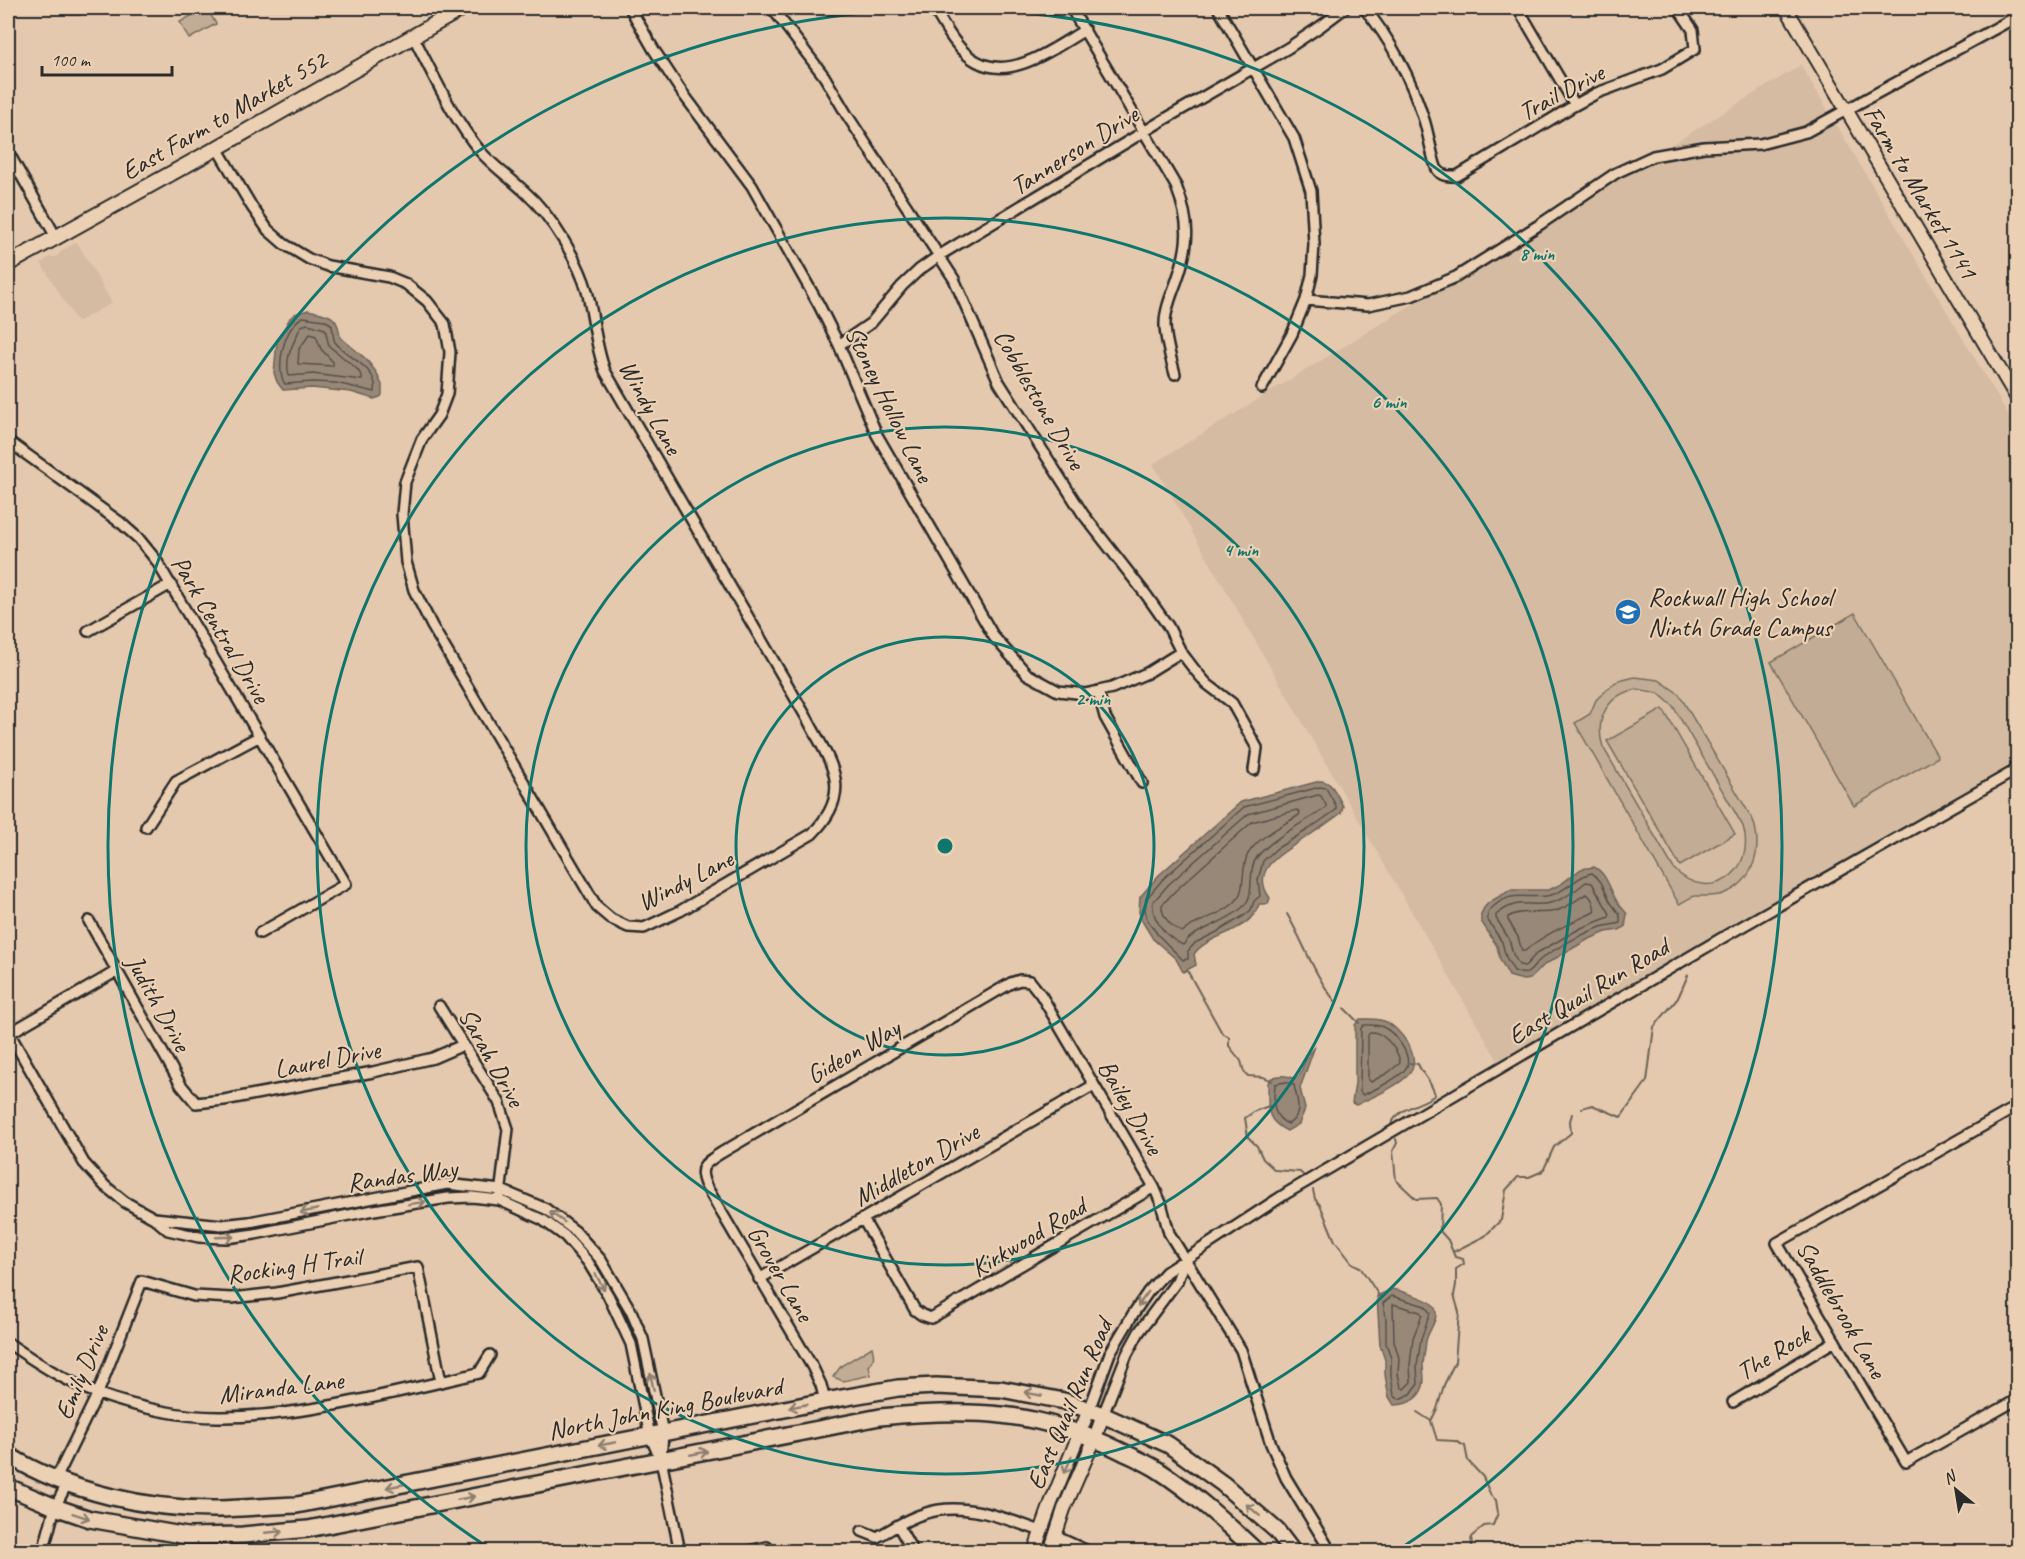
<svg xmlns="http://www.w3.org/2000/svg" width="2025" height="1559" viewBox="0 0 2025 1559" font-family="Caveat,sans-serif">
  <style>
    .built { fill: #d4bba2 }
    .green { fill: #c2ac95; stroke: #766c60; stroke-width: 1.5; fill-rule: evenodd }
    .water { fill: #988878; stroke: #6c6359; stroke-width: 1.5 }
    .lines { fill: none; stroke-linecap: round; stroke-linejoin: round }
    .shore { stroke: #57504a; stroke-width: 1.5 }
    .stream { stroke: #6c6359; stroke-width: 2 }
    .minor-casing { stroke: #2b2b2b; stroke-width: 14 }
    .tertiary-casing { stroke: #2b2b2b; stroke-width: 16 }
    .secondary-casing { stroke: #2b2b2b; stroke-width: 18 }
    .primary-casing { stroke: #2b2b2b; stroke-width: 20 }
    .minor { stroke: #ecd0b3; stroke-width: 9 }
    .tertiary { stroke: #ecd0b3; stroke-width: 12 }
    .secondary { stroke: #ecd0b3; stroke-width: 14 }
    .primary { stroke: #ecd0b3; stroke-width: 15 }
    .oneway { stroke: #8c7e6f }
    .ring { fill: none; stroke: #0f766e; stroke-width: 3 }
    .labels { text-anchor: middle; stroke-width: 4.5; stroke-linejoin: round; paint-order: stroke }
    .street-label { font-size: 26px; fill: #2b2b2b; stroke: #ecd0b3 }
    .poi-label { font-size: 26px; fill: #2b2b2b; stroke: #ecd0b3; text-anchor: start }
    .centre { fill: #0f766e; stroke: #ecd0b3; stroke-width: 3 }
    .ring-label { font-size: 18px; text-anchor: middle; font-weight: bold; fill: #0f766e; stroke: #ecd0b3; stroke-width: 4.5; stroke-linejoin: round; paint-order: stroke }
  </style>
  <rect width="100%" height="100%" fill="#e4c9ae"/>
  <filter id="ink" filterUnits="userSpaceOnUse"><feTurbulence type="fractalNoise" baseFrequency=".0167" numOctaves="2"/><feDisplacementMap in="SourceGraphic" scale="12" xChannelSelector="R" yChannelSelector="G"/><feConvolveMatrix kernelMatrix="1 2 1 2 8 2 1 2 1" color-interpolation-filters="sRGB"/></filter>
  <g filter="url(#ink)">
    <path class="built" d="M1801,65L2017,430V761L1812,878L1498,1061L1153,464Z
      M77,242L112,303L77,322L41,263L50,257H56L63,250Z"/>
    <path class="green" d="M205,8H207L216,24L189,39L180,22Z
      M1855,613L1938,757L1854,806L1771,662Z
      M1635,677L1659,680L1679,694L1753,820C1763,849 1754,883 1723,894C1714,897 1705,896 1696,896C1691,896 1684,902 1679,904L1575,723L1590,714L1596,700L1607,689L1619,681ZM1637,689L1658,693L1673,706L1743,826C1757,873 1709,905 1674,869L1603,747C1594,719 1608,694 1637,689Z
      M1663,709L1735,834L1680,866L1607,741Z
      M872,1347C874,1355 875,1359 869,1366L871,1375L843,1381L833,1377L841,1366Z"/>
    <path class="water" d="M59,8H96C85,15 76,17 64,14Z
      M308,310C329,315 338,314 340,337L366,359L376,372L382,385V395L380,397L374,399L351,392L312,388L283,390L277,382L274,373L277,342L290,318L295,314Z
      M1320,781C1333,781 1337,796 1343,806L1341,813C1331,821 1320,828 1310,835C1289,849 1247,867 1270,898L1268,904H1259C1250,934 1210,932 1194,954L1196,965L1183,972L1176,959L1153,939L1142,921L1139,912L1140,897L1159,875L1241,802Z
      M1594,867C1606,873 1609,887 1615,898C1618,904 1623,909 1627,914L1625,927L1619,930L1606,932L1587,940L1544,965L1530,979L1523,980L1509,976L1500,959L1497,946L1481,921V914L1484,908L1488,903L1510,890H1549L1561,884L1581,869Z
      M1360,1019C1368,1019 1376,1018 1384,1021C1400,1027 1423,1058 1409,1074C1399,1086 1371,1098 1356,1105L1352,1103L1355,1083V1025Z
      M1315,1046L1300,1088L1305,1109L1299,1124L1287,1131C1263,1119 1269,1106 1268,1083L1270,1079C1277,1075 1285,1075 1293,1078L1299,1076L1306,1059Z
      M1392,1289C1401,1291 1430,1299 1434,1306C1441,1318 1428,1330 1426,1341C1425,1349 1424,1357 1423,1364C1423,1373 1426,1383 1421,1391C1416,1401 1404,1405 1394,1405L1389,1397L1385,1375V1360L1380,1345L1377,1296Z"/>
    <g class="lines">
      <path class="shore" d="M303,317L324,320L331,324C334,329 332,336 335,342C346,358 379,367 375,392L336,383L312,382L285,384C274,368 285,325 303,317Z
        M308,324L325,329L329,346L356,368L362,376V380L313,374L289,376C284,356 294,343 301,326Z
        M310,334L316,336L321,349L333,362V366L298,364L299,349Z
        M1320,787L1326,788L1336,806V810L1309,829L1276,849L1263,861L1258,880L1260,896L1254,901L1251,910L1245,915L1219,931L1195,943L1188,951V959L1183,960L1158,935L1147,919L1145,911L1146,899L1163,879L1244,807Z
        M1318,795L1321,796L1326,805V808C1305,822 1272,838 1257,857C1246,872 1257,895 1242,908C1227,921 1208,926 1192,936C1188,938 1186,942 1183,945C1167,938 1151,920 1153,902L1169,884L1248,814Z
        M1297,810L1300,812L1299,815C1282,826 1259,836 1248,854C1240,869 1247,891 1234,903C1220,916 1197,920 1182,932C1172,928 1161,916 1162,905L1175,891L1252,822Z
        M1592,873C1603,880 1605,893 1611,903C1614,907 1617,911 1620,915V923C1614,925 1607,925 1601,927C1582,934 1557,947 1541,959C1529,969 1532,978 1514,971L1506,957L1502,942L1487,919L1489,911C1511,887 1526,901 1551,895C1567,891 1576,876 1592,873Z
        M1586,882L1592,883L1610,914L1609,917L1581,928L1537,953L1525,966L1519,965L1513,954L1509,939L1496,918V915C1522,894 1530,910 1554,902C1566,898 1576,890 1586,882Z
        M1586,894C1591,895 1596,907 1594,912C1573,922 1542,935 1525,951H1522L1518,937L1508,920V917C1521,909 1537,914 1551,912C1564,910 1575,901 1586,894Z
        M1364,1025C1370,1025 1377,1024 1383,1027C1394,1032 1411,1053 1407,1066C1404,1076 1372,1091 1363,1095L1360,1092L1361,1028Z
        M1374,1032C1386,1035 1399,1051 1400,1063L1389,1072L1371,1082L1368,1079V1035L1370,1033Z
        M1286,1082L1294,1085C1297,1100 1304,1115 1288,1124C1270,1116 1274,1100 1275,1084Z
        M1392,1296L1425,1306L1430,1313L1421,1339L1417,1366L1418,1384L1411,1394L1399,1399L1394,1396L1391,1375V1358L1386,1343V1318L1383,1303Z
        M1393,1304L1420,1312L1422,1315L1413,1338L1410,1365L1411,1382L1404,1389L1401,1387L1398,1374L1399,1358L1394,1341Z"/>
      <path class="stream" d="M1287,914C1304,943 1314,975 1335,1001
        M1187,970L1222,1033L1229,1037V1046L1241,1061L1244,1072L1248,1076L1263,1077L1272,1081
        M1344,1008L1359,1023
        M1269,1106L1255,1111L1245,1118L1248,1137L1257,1146L1263,1159L1275,1170L1300,1172L1304,1176
        M1582,1108L1592,1105L1621,1117L1647,1081L1654,1027L1678,998L1688,975
        M1390,1127C1397,1107 1420,1106 1435,1095C1432,1082 1423,1076 1418,1064L1410,1063
        M1396,1139L1397,1143L1393,1151L1396,1180L1416,1199L1437,1198L1441,1204L1440,1231L1448,1240L1455,1257L1463,1259L1464,1264L1456,1269V1285L1454,1295L1459,1312L1455,1362L1444,1385L1437,1409L1431,1421L1437,1440L1455,1441L1465,1446L1468,1461L1483,1477L1491,1496L1496,1500L1498,1513L1493,1525L1484,1526L1471,1537L1473,1552
        M1313,1190L1315,1199L1320,1205L1335,1241L1352,1263L1360,1267L1380,1297
        M1453,1252L1485,1236L1501,1220L1506,1190L1518,1177H1529L1543,1171L1554,1147L1571,1133L1570,1121L1572,1114
        M1417,1412L1431,1421"/>
      <defs>
        <path id="minor" d="M630,8L654,50L681,91L752,186L819,305L839,345L877,435L994,637L1027,674L1058,691L1086,694L1112,688L1147,673L1181,652
          M772,8L824,76L847,115L954,279L999,382L1083,514L1147,596L1168,626L1181,652L1194,669L1207,684L1232,703L1257,748L1254,770
          M933,8C941,19 947,32 956,43C995,94 1045,53 1085,30
          M1071,8L1176,186C1190,222 1190,243 1177,280C1172,294 1165,309 1165,324C1165,341 1171,358 1175,374
          M1218,8L1294,138L1311,191L1314,244L1312,275L1306,300L1292,334L1262,388
          M1364,8C1391,39 1412,81 1424,120C1428,131 1433,163 1437,169C1442,177 1449,176 1457,176L1575,105L1597,93L1662,69L1695,49L1693,30L1678,8
          M1518,8L1575,105
          M217,148L252,207L268,230L284,244L309,259L328,266L389,277L406,284L427,301L445,324L450,352L447,394L439,415L422,439L405,482L402,514L406,562L414,590L432,626L597,907L611,919L628,927L644,928L680,911L812,834C855,791 831,764 808,720L605,371C595,345 594,317 587,291C582,273 573,256 564,241C553,223 540,205 524,191C509,177 493,166 480,151C452,117 433,74 413,36
          M8,152L56,237
          M1306,300L1368,305L1411,296L1456,277L1539,225L1616,173L1653,156L1704,147L1760,144L1806,132L2018,16
          M839,345L871,323L902,286L919,270L940,255L1165,119L1288,48L1321,26L1345,8
          M8,441L121,523L139,539L156,560L346,884L260,933
          M88,631L171,584
          M1098,691L1105,717L1142,783
          M146,827L176,781L260,736
          M89,921L181,1085L196,1103L224,1100L373,1072L433,1058L463,1045
          M439,1006L499,1102L508,1129L500,1195
          M8,1031L84,1163L105,1186L125,1202L154,1218
          M8,1034L117,971
          M2018,1106L1777,1243L1906,1462L2018,1399
          M863,1219L915,1310L922,1315L931,1318L1154,1187
          M759,1279L1094,1085
          M8,1343C36,1362 66,1382 99,1394C135,1407 184,1418 223,1417C307,1416 397,1392 479,1373L490,1355
          M825,1401L821,1385L813,1368L706,1186C697,1167 705,1163 721,1153L1011,983L1020,980L1030,981L1041,995L1154,1187L1161,1203L1169,1233L1241,1350L1271,1444L1286,1478L1331,1552
          M1733,1402L1835,1341
          M1089,1410L1110,1353L1133,1314L1148,1292L1166,1272L1287,1193L1727,935L2018,769
          M1103,1415L1127,1354L1139,1332L1177,1281L1185,1259
          M661,1460L663,1433L643,1339L631,1311L601,1260L575,1231L546,1209L501,1190L447,1184L249,1222L222,1225L154,1218L168,1230L199,1237L226,1238L255,1234L374,1210L448,1198L472,1197L499,1200L543,1220L565,1236L588,1262L608,1295L631,1344L650,1436L661,1460L680,1552
          M56,1479L98,1393L142,1281L194,1296L232,1298L277,1293L418,1267L441,1382
          M898,1525L913,1552
          M862,1531L877,1537C892,1529 906,1519 923,1514C963,1500 1003,1518 1041,1531
          M1055,1536L1090,1552
          M43,1552L55,1507L67,1484
          M744,1552L767,1547L769,1552"/>
        <path id="tertiary" d="M1786,8L2018,400
          M1034,1552L1051,1503L1089,1410
          M1050,1552L1064,1509L1095,1438L1103,1415"/>
        <path id="secondary" d="M8,264L217,148L463,8"/>
        <path id="primary" d="M8,1455C67,1492 149,1510 219,1509C245,1508 271,1506 297,1505L825,1401L898,1388L936,1386L1001,1389L1064,1401L1103,1415L1169,1445L1223,1484L1277,1531L1293,1552
          M8,1487L55,1507L90,1519L187,1536L243,1535L308,1529L880,1417C971,1408 1038,1410 1121,1451C1133,1457 1147,1463 1158,1470C1194,1493 1226,1523 1257,1552"/>
      </defs>
      <use href="#minor" class="minor-casing"/>
      <use href="#tertiary" class="tertiary-casing"/>
      <use href="#secondary" class="secondary-casing"/>
      <use href="#primary" class="primary-casing"/>
      <use href="#minor" class="minor"/>
      <use href="#tertiary" class="tertiary"/>
      <use href="#secondary" class="secondary"/>
      <use href="#primary" class="primary"/>
    </g>
    <defs><path id="oneway-shaft" d="M-6 0H5M1.5-3L5.5 0L1.5 3" fill="none" stroke-width="1.6" stroke-linecap="round" stroke-linejoin="round" transform="scale(1.5)"/></defs>
    <g class="oneway">
      <use href="#oneway-shaft" transform="translate(417 1203) rotate(-9)"/>
      <use href="#oneway-shaft" transform="translate(309 1211) rotate(169)"/>
      <use href="#oneway-shaft" transform="translate(557 1217) rotate(-145)"/>
      <use href="#oneway-shaft" transform="translate(225 1237) rotate(-2)"/>
      <use href="#oneway-shaft" transform="translate(600 1282) rotate(60)"/>
      <use href="#oneway-shaft" transform="translate(1143 1299) rotate(126)"/>
      <use href="#oneway-shaft" transform="translate(652 1382) rotate(-102)"/>
      <use href="#oneway-shaft" transform="translate(1033 1394) rotate(-169)"/>
      <use href="#oneway-shaft" transform="translate(798 1406) rotate(169)"/>
      <use href="#oneway-shaft" transform="translate(607 1444) rotate(169)"/>
      <use href="#oneway-shaft" transform="translate(699 1453) rotate(-11)"/>
      <use href="#oneway-shaft" transform="translate(1068 1465) rotate(113)"/>
      <use href="#oneway-shaft" transform="translate(395 1486) rotate(169)"/>
      <use href="#oneway-shaft" transform="translate(466 1498) rotate(-11)"/>
      <use href="#oneway-shaft" transform="translate(1253 1510) rotate(-139)"/>
      <use href="#oneway-shaft" transform="translate(81 1516) rotate(18)"/>
      <use href="#oneway-shaft" transform="translate(274 1532) rotate(-5)"/>
    </g>
  </g>
  <g class="ring">
    <circle cx="945" cy="846" r="209"/>
    <circle cx="945" cy="846" r="419"/>
    <circle cx="945" cy="846" r="628"/>
    <path d="M489 1548A837 837 0 1 1 1401 1548"/>
  </g>
  <defs>
    <symbol id="school-disc" viewBox="-11 -11 22 22"><circle r="9.5" fill="#1f6fb2" stroke="#ecd0b3"/><path d="M0-5L7-2L0 1L-7-2ZM-4 1L0 2.5L4 1V4Q0 6-4 4Z" fill="#fff"/></symbol>
  </defs>
  <g fill-rule="evenodd">
    <use href="#school-disc" x="1613" y="597" width="30" height="30"/>
  </g>
  <g class="labels">
    <g class="street-label">
      <text transform="translate(1561 92) rotate(-28)" y="9">Trail Drive</text>
      <text transform="translate(224 115) rotate(-30)" y="9">East Farm to Market 552</text>
      <text transform="translate(1074 150) rotate(-32)" y="9">Tannerson Drive</text>
      <text transform="translate(1921 192) rotate(59)" y="9">Farm to Market 1141</text>
      <text transform="translate(1040 399) rotate(60)" y="9">Cobblestone Drive</text>
      <text transform="translate(890 404) rotate(64)" y="9">Stoney Hollow Lane</text>
      <text transform="translate(651 407) rotate(61)" y="9">Windy Lane</text>
      <text transform="translate(221 629) rotate(59)" y="9">Park Central Drive</text>
      <text transform="translate(685 880) rotate(-27)" y="9">Windy Lane</text>
      <text transform="translate(1588 991) rotate(-31)" y="9">East Quail Run Road</text>
      <text transform="translate(159 1003) rotate(61)" y="9">Judith Drive</text>
      <text transform="translate(853 1051) rotate(-30)" y="9">Gideon Way</text>
      <text transform="translate(492 1057) rotate(61)" y="9">Sarah Drive</text>
      <text transform="translate(327 1059) rotate(-11)" y="9">Laurel Drive</text>
      <text transform="translate(1131 1107) rotate(60)" y="9">Bailey Drive</text>
      <text transform="translate(916 1164) rotate(-30)" y="9">Middleton Drive</text>
      <text transform="translate(402 1175) rotate(-8)" y="9">Randas Way</text>
      <text transform="translate(1028 1237) rotate(-31)" y="9">Kirkwood Road</text>
      <text transform="translate(294 1265) rotate(-8)" y="9">Rocking H Trail</text>
      <text transform="translate(781 1273) rotate(60)" y="9">Grover Lane</text>
      <text transform="translate(1842 1309) rotate(60)" y="9">Saddlebrook Lane</text>
      <text transform="translate(1773 1353) rotate(-31)" y="9">The Rock</text>
      <text transform="translate(81 1372) rotate(-67)" y="9">Emily Drive</text>
      <text transform="translate(281 1387) rotate(-7)" y="9">Miranda Lane</text>
      <text transform="translate(1069 1404) rotate(-67)" y="9">East Quail Run Road</text>
      <text transform="translate(665 1408) rotate(-11)" y="9">North John King Boulevard</text>
    </g>
    <g class="poi-label">
      <text x="1648" y="606">Rockwall High School<tspan x="1648" dy="30">Ninth Grade Campus</tspan></text>
    </g>
  </g>
  <circle cx="945" cy="846" r="9" class="centre"/>
  <g class="ring-label">
    <text x="1537" y="260">8 min</text>
    <text x="1389" y="408">6 min</text>
    <text x="1241" y="556">4 min</text>
    <text x="1093" y="705">2 min</text>
  </g>
  <rect width="2025" height="1559" fill="none" stroke="#ecd0b3" stroke-width="30"/>
  <rect x="15" y="15" width="1995" height="1529" fill="none" stroke="#2b2b2b" stroke-width="2" filter="url(#ink)"/>
  <g transform="translate(1956 1490) rotate(330)" stroke="#ecd0b3" stroke-width="4.5" paint-order="stroke">
  <path d="M0-4.5L10 22L0 15L-10 22Z" fill="#2b2b2b"/>
  <text y="-9" font-size="16" font-weight="bold" text-anchor="middle" fill="#2b2b2b">N</text>
  </g>
  <path d="M42 66v9h130v-9" fill="none" stroke="#2b2b2b" stroke-width="3"/>
  <text x="51" y="66" font-size="18" fill="#2b2b2b" stroke="#ecd0b3" stroke-width="4.5" paint-order="stroke">100 m</text>
</svg>
